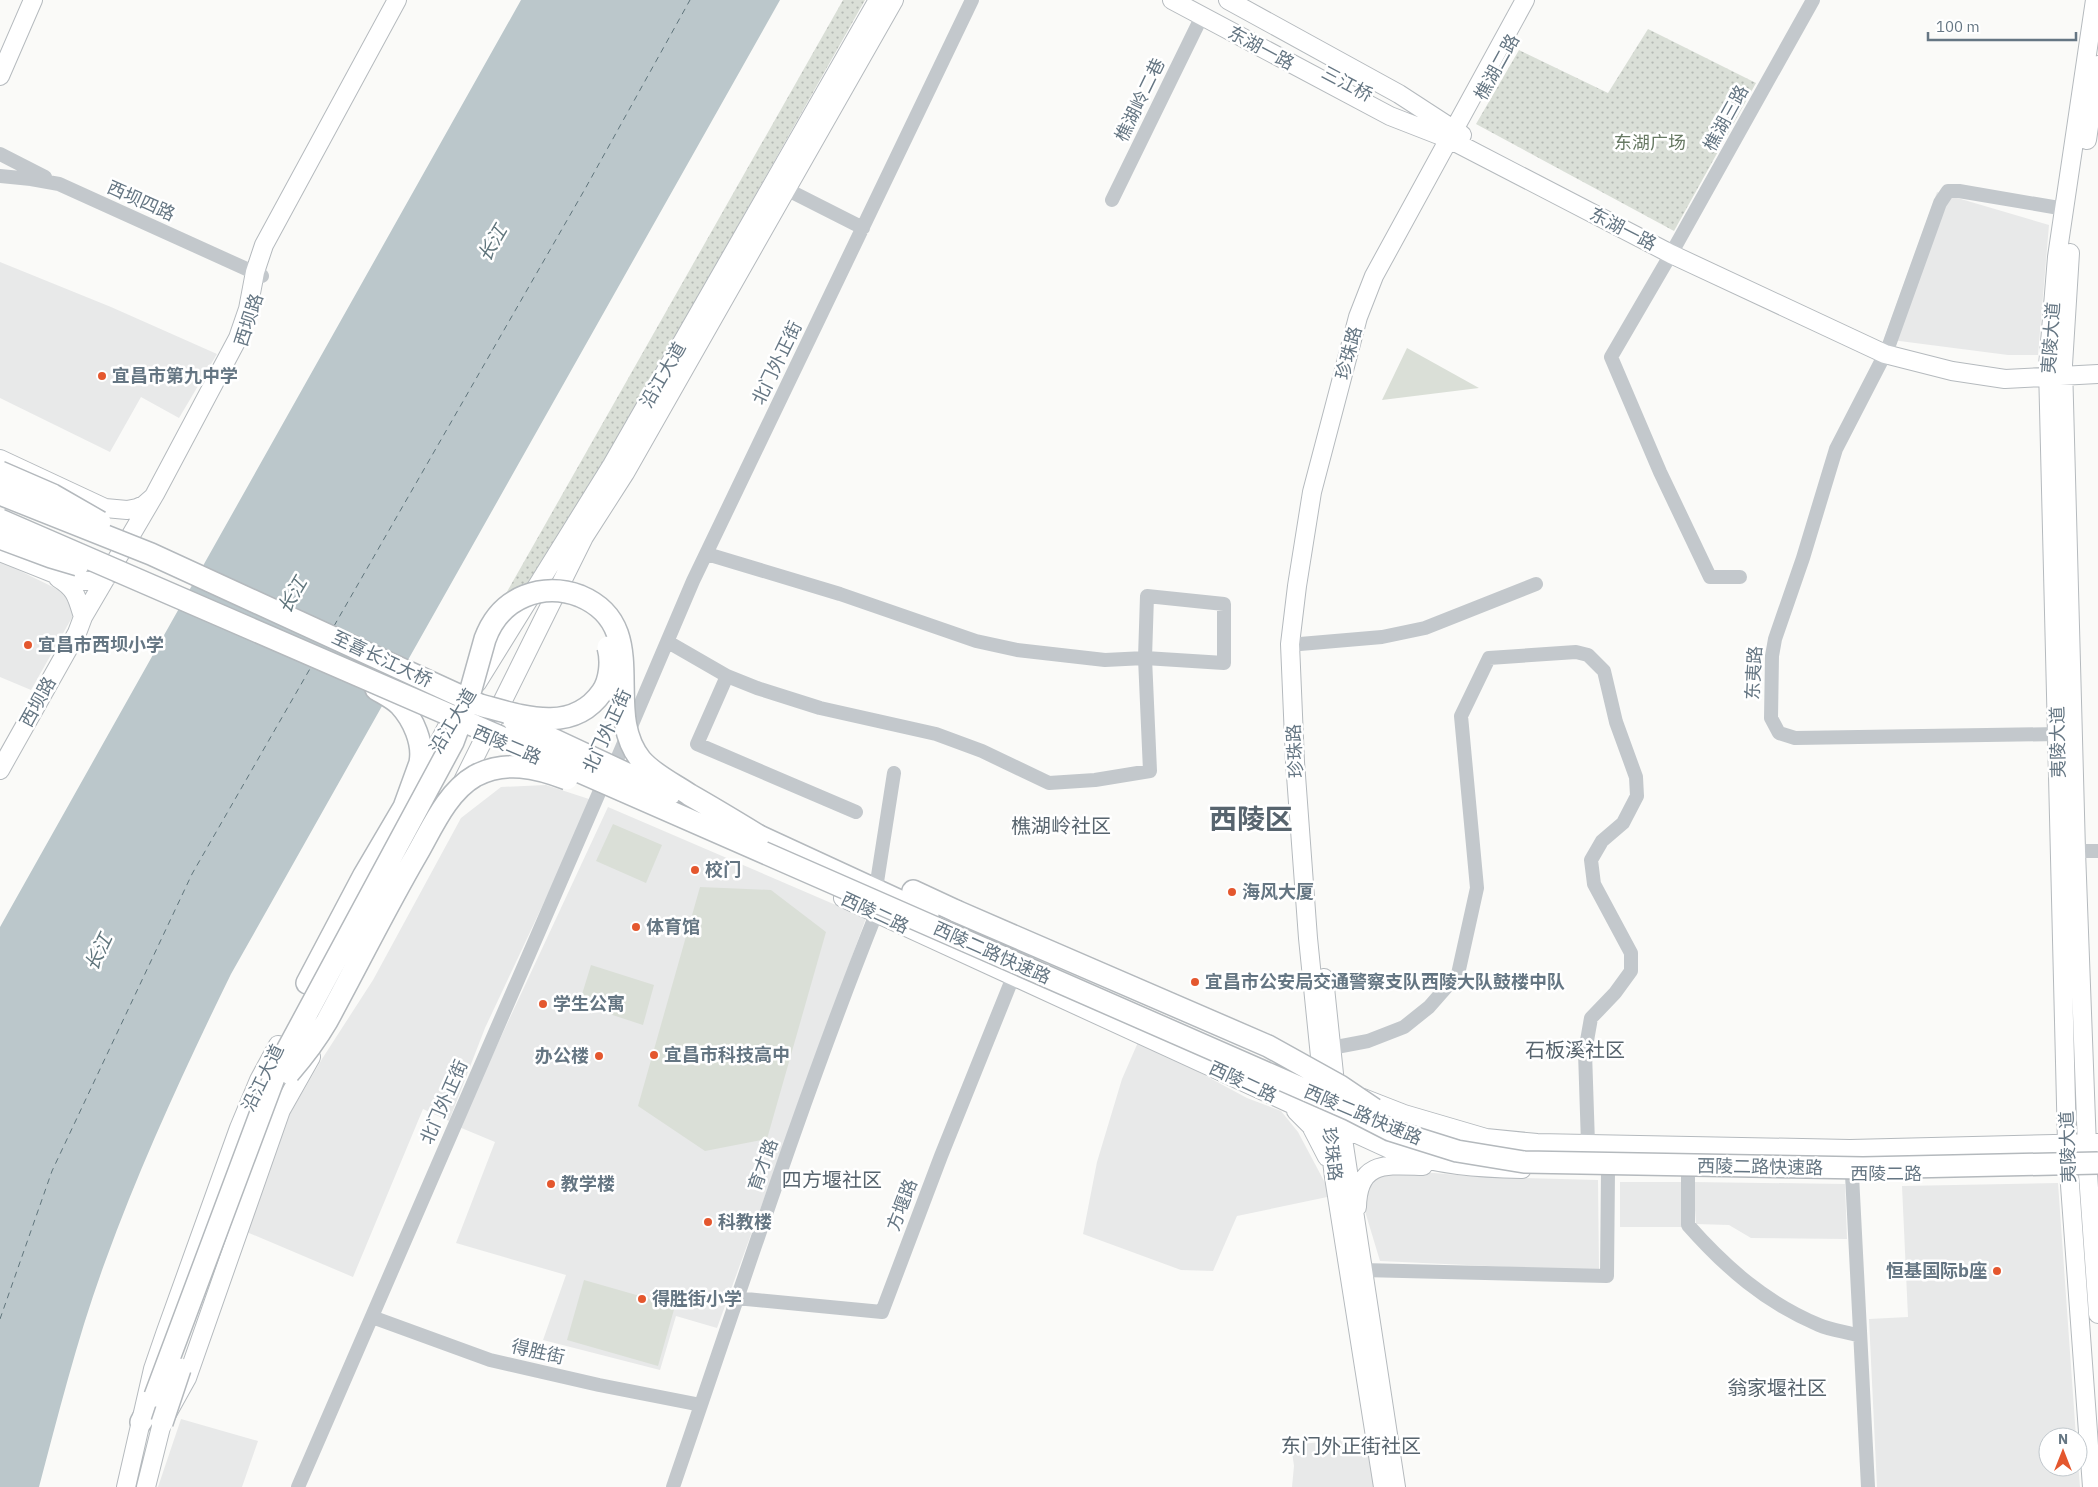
<svg xmlns="http://www.w3.org/2000/svg" width="2098" height="1487" viewBox="0 0 2098 1487" font-family="'IBM Plex Sans','Noto Sans SC',sans-serif">
  <style>
    .built { fill: #e8e9e9 }
    .grass { fill: #dadfd7 }
    .park { fill: url(#park-dots) }
    .water { fill: #bbc7cb }
    .lines { fill: none; stroke-linecap: round; stroke-linejoin: round }
    .ferry { stroke: #60757c; stroke-width: 1; stroke-dasharray: 6 5; stroke-linecap: butt }
    .major-casing { stroke: #b5babe; stroke-width: 20 }
    .highway-casing { stroke: #b4b9bd; stroke-width: 24 }
    .minor { stroke: #c3c8cc; stroke-width: 14 }
    .major { stroke: #fff; stroke-width: 18 }
    .highway { stroke: #fff; stroke-width: 21 }
    .highway-bridge-casing { stroke: #b4b9bd; stroke-width: 24; stroke-linecap: butt }
    .highway-bridge { stroke: #fff; stroke-width: 21 }
    .poi-dot { fill: #e4572e; stroke: #fff; stroke-width: 2 }
    .labels { text-anchor: middle; stroke-width: 5; stroke-linejoin: round; paint-order: stroke }
    .street-label { font-size: 18px; fill: #657683; stroke: #fff }
    .park-label { font-size: 18px; fill: #687a64; stroke: #fff }
    .poi-label { font-size: 18px; font-weight: bold; fill: #657683; stroke: #fff; text-anchor: start }
    .water-label { font-size: 19px; font-style: italic; fill: #60757c; stroke: #fff }
    .quarter-label { font-size: 20px; fill: #57646e; stroke: #fff }
    .town-label { font-size: 28px; font-weight: bold; fill: #57646e; stroke: #fff }
  </style>
  <defs>
    <pattern id="park-dots" width="8" height="8" patternUnits="userSpaceOnUse" patternTransform="scale(1.25)"><rect width="8" height="8" fill="#dadfd7"/><path d="M2 2h.1M6 6h.1" fill="none" stroke="#b4b9b4" stroke-width="1.8" stroke-linecap="round"/></pattern>
  </defs>
  <rect width="100%" height="100%" fill="#fafaf8"/>
  <path class="built" d="M1937,192L2049,225L2038,355H2008L1884,339Z
    M0,262L111,307L217,354L179,418L141,397L110,452L0,398Z
    M0,561L63,592L74,614L31,690L0,677Z
    M546,785L592,800L485,1028L449,1121L423,1109L353,1277L235,1227L278,1134L322,1059L373,980L461,818L501,787Z
    M608,807L866,918L717,1328L676,1316L660,1370L543,1340L566,1275L456,1243L495,1142L459,1127Z
    M1139,1040L1247,1098L1281,1111L1298,1132L1332,1196L1237,1216L1213,1271L1181,1270L1083,1234L1097,1162L1122,1079Z
    M1380,1171L1434,1173L1480,1177L1598,1180L1599,1271L1380,1261L1361,1198Z
    M1620,1182H1684L1683,1227H1620Z
    M1693,1182L1845,1184L1847,1239L1751,1238L1729,1225L1696,1224Z
    M2058,1183L2076,1437H2048V1467H2078V1461L2080,1487H1877L1869,1319L1908,1317L1902,1186Z
    M181,1419L258,1441L242,1487H158Z
    M1372,1437L1379,1487H1292L1294,1466L1291,1445Z"/>
  <path class="grass" d="M1407,348L1479,388L1382,400Z
    M613,824L662,845L646,883L596,861Z
    M700,887L771,890L826,932L767,1139L705,1151L638,1106Z
    M591,965L654,985L643,1025L579,1004Z
    M584,1280L675,1306L658,1366L567,1340Z"/>
  <path class="park" d="M843,0H865L537,583L504,597Z
    M1648,29L1756,83L1674,231L1476,124L1519,50L1608,93Z"/>
  <path class="water" d="M521,0H780L231,974C185,1068 141,1163 105,1262C78,1335 59,1412 39,1487H0V927Z"/>
  <g class="lines">
    <path class="ferry" d="M334,626L585,189L690,0
      M0,1319L52,1171L192,874L311,667"/>
    <defs>
      <path id="major" d="M1172,0L1390,116L1449,139L1671,254L1885,354L1952,371L2005,379L2098,374
        M1228,0L1399,94L1462,135
        M0,76L33,0
        M2087,140L2098,65
        M2070,253L2063,365L2076,851L2088,1174L2098,1314
        M0,459L105,508L127,510L137,508L144,505L152,498
        M0,552L70,580L91,581L113,573
        M58,578C76,589 77,597 83,617
        M477,683L612,465L878,0
        M0,770L77,633L83,617L155,494L238,338L248,309L255,272L264,245L397,0
        M421,777L450,721L461,707
        M460,787L584,537L625,473L894,0
        M843,898L1396,1152C1439,1165 1477,1168 1522,1169
        M1324,978L1336,1093
        M1323,1086L1308,938L1295,762L1290,644L1297,586L1312,492L1358,317L1374,276L1525,0
        M1363,1098L1404,1114L1486,1138L1537,1143L1850,1149L2098,1143
        M1296,1111L1311,1126L1327,1157
        M1326,1112L1334,1177L1383,1487
        M1340,1119L1396,1487
        M1357,1207C1358,1160 1387,1165 1423,1166
        M126,1487L153,1369L165,1334L239,1128L259,1080L278,1045
        M146,1487L162,1423L187,1378L281,1110L311,1057
        M2092,1487L2067,1144L2048,367L2057,257L2095,0"/>
      <path id="highway" d="M759,836L928,914
        M913,891L956,911
        M307,983L364,875L404,807L420,763C424,743 413,719 400,705C393,698 384,694 376,689
        M141,1422L155,1396"/>
    </defs>
    <use href="#major" class="major-casing"/>
    <use href="#highway" class="highway-casing"/>
    <path class="minor" d="M0,154L45,177
      M0,176L31,179L59,184L262,276
      M786,189L863,228
      M1112,200L1202,16
      M1889,345L1940,203L1948,191H1959L2065,209
      M1885,354L1836,449L1803,558L1775,639L1772,656L1771,718L1779,733L1795,738L2058,734
      M1740,577H1710L1660,472L1611,357L1671,254L1813,0
      M1147,596L1224,604V663L1145,658Z
      M668,642L727,676L757,688L820,708L936,734L982,751L1049,783L1095,780L1150,771L1145,658L1105,660L1017,650L976,641L840,594L707,554
      M1300,644L1382,637L1425,628L1536,584
      M727,676L697,744L856,812
      M2076,851H2098
      M877,882L894,773
      M1331,1048L1368,1041L1404,1027L1429,1007L1458,974L1477,888L1461,716L1489,658L1576,652L1588,655L1604,671L1616,722L1636,777L1637,796L1623,823L1602,841L1591,860L1594,884L1631,953V971L1615,993L1591,1018L1585,1052L1588,1144
      M1688,1172V1225C1725,1267 1766,1303 1819,1325C1831,1330 1847,1332 1860,1336
      M1852,1175L1868,1487
      M1362,1270L1607,1276L1608,1171
      M736,1298L882,1312L941,1156L1013,977
      M372,1317L490,1360L599,1385L701,1405
      M298,1487L602,786L615,764L693,581L972,0
      M673,1487C739,1295 801,1102 876,914"/>
    <use href="#major" class="major"/>
    <use href="#highway" class="highway"/>
    <defs>
      <path id="highway-bridge" d="M0,472L53,495L100,522
        M0,494L151,554L480,705
        M0,520L498,736L1351,1110L1390,1130L1457,1151L1524,1162L1863,1168L2098,1163
        M0,538L51,557L78,565
        M480,705C521,716 572,735 602,692C610,681 612,661 608,647
        M514,721L670,794
        M956,911L1268,1046L1340,1086L1374,1109
        M289,1073C303,1057 316,1040 327,1021C357,966 385,909 417,854C432,828 447,792 475,776C505,760 536,767 567,779
        M155,1396L278,1067L453,742L466,707L485,639C492,620 505,604 525,596C542,589 562,589 580,596C654,627 600,710 641,760C654,775 674,784 690,795C713,808 736,822 759,836
        M162,1423L180,1369"/>
    </defs>
    <use href="#highway-bridge" class="highway-bridge-casing"/>
    <use href="#highway-bridge" class="highway-bridge"/>
  </g>
  <g class="poi-dot">
    <circle cx="102" cy="376" r="5"/>
    <circle cx="28" cy="645" r="5"/>
    <circle cx="695" cy="870" r="5"/>
    <circle cx="1232" cy="892" r="5"/>
    <circle cx="636" cy="927" r="5"/>
    <circle cx="1195" cy="982" r="5"/>
    <circle cx="543" cy="1004" r="5"/>
    <circle cx="654" cy="1055" r="5"/>
    <circle cx="599" cy="1056" r="5"/>
    <circle cx="551" cy="1184" r="5"/>
    <circle cx="708" cy="1222" r="5"/>
    <circle cx="1997" cy="1271" r="5"/>
    <circle cx="642" cy="1299" r="5"/>
  </g>
  <g class="labels">
    <g class="street-label">
      <text transform="translate(1261 48) rotate(28)" y="6">东湖一路</text>
      <text transform="translate(1497 67) rotate(-61)" y="6">樵湖二路</text>
      <text transform="translate(1347 84) rotate(28)" y="6">三江桥</text>
      <text transform="translate(1140 100) rotate(-64)" y="6">樵湖岭二巷</text>
      <text transform="translate(1726 118) rotate(-61)" y="6">樵湖三路</text>
      <text transform="translate(141 201) rotate(24)" y="6">西坝四路</text>
      <text transform="translate(1623 229) rotate(27)" y="6">东湖一路</text>
      <text transform="translate(249 320) rotate(-72)" y="6">西坝路</text>
      <text transform="translate(2051 338) rotate(-86)" y="6">夷陵大道</text>
      <text transform="translate(1349 353) rotate(-75)" y="6">珍珠路</text>
      <text transform="translate(777 363) rotate(-64)" y="6">北门外正街</text>
      <text transform="translate(663 375) rotate(-60)" y="6">沿江大道</text>
      <text transform="translate(382 659) rotate(25)" y="6">至喜长江大桥</text>
      <text transform="translate(1754 673) rotate(-87)" y="6">东夷路</text>
      <text transform="translate(38 702) rotate(-61)" y="6">西坝路</text>
      <text transform="translate(453 721) rotate(-59)" y="6">沿江大道</text>
      <text transform="translate(607 731) rotate(-65)" y="6">北门外正街</text>
      <text transform="translate(2058 742) rotate(-91)" y="6">夷陵大道</text>
      <text transform="translate(507 745) rotate(23)" y="6">西陵二路</text>
      <text transform="translate(1295 751) rotate(-93)" y="6">珍珠路</text>
      <text transform="translate(875 913) rotate(25)" y="6">西陵二路</text>
      <text transform="translate(992 953) rotate(24)" y="6">西陵二路快速路</text>
      <text transform="translate(263 1078) rotate(-64)" y="6">沿江大道</text>
      <text transform="translate(1243 1082) rotate(25)" y="6">西陵二路</text>
      <text transform="translate(444 1102) rotate(-66)" y="6">北门外正街</text>
      <text transform="translate(1363 1115) rotate(23)" y="6">西陵二路快速路</text>
      <text transform="translate(2068 1147) rotate(-92)" y="6">夷陵大道</text>
      <text transform="translate(1332 1154) rotate(83)" y="6">珍珠路</text>
      <text transform="translate(763 1165) rotate(-70)" y="6">育才路</text>
      <text transform="translate(1760 1167) rotate(1)" y="6">西陵二路快速路</text>
      <text x="1886" y="1180">西陵二路</text>
      <text transform="translate(902 1205) rotate(-69)" y="6">方堰路</text>
      <text transform="translate(538 1352) rotate(13)" y="6">得胜街</text>
    </g>
    <g class="park-label">
      <text x="1650" y="149">东湖广场</text>
    </g>
    <g class="poi-label">
      <text x="112" y="382">宜昌市第九中学</text>
      <text x="38" y="651">宜昌市西坝小学</text>
      <text x="705" y="876">校门</text>
      <text x="1242" y="898">海风大厦</text>
      <text x="646" y="933">体育馆</text>
      <text x="1205" y="988">宜昌市公安局交通警察支队西陵大队鼓楼中队</text>
      <text x="553" y="1010">学生公寓</text>
      <text x="664" y="1061">宜昌市科技高中</text>
      <text x="589" y="1062" text-anchor="end">办公楼</text>
      <text x="561" y="1190">教学楼</text>
      <text x="718" y="1228">科教楼</text>
      <text x="1987" y="1277" text-anchor="end">恒基国际b座</text>
      <text x="652" y="1305">得胜街小学</text>
    </g>
    <g class="water-label">
      <text transform="translate(492 243) rotate(-60)" y="7">长江</text>
      <text transform="translate(292 595) rotate(-60)" y="7">长江</text>
      <text transform="translate(98 952) rotate(-64)" y="7">长江</text>
    </g>
    <g class="quarter-label">
      <text x="1061" y="833">樵湖岭社区</text>
      <text x="1575" y="1057">石板溪社区</text>
      <text x="832" y="1187">四方堰社区</text>
      <text x="1777" y="1395">翁家堰社区</text>
      <text x="1351" y="1453">东门外正街社区</text>
    </g>
    <g class="town-label">
      <text x="1251" y="829">西陵区</text>
    </g>
  </g>
  <g transform="translate(2063 1452)"><circle r="24" fill="#ffffff" stroke="#c1c8cd"/>
  <path d="M0-4L9 19L0 12L-9 19Z" fill="#e4572e"/>
  <text y="-8" font-size="14" font-weight="bold" text-anchor="middle" fill="#657683">N</text>
  </g>
  <path d="M1928 32v8h148v-8" fill="none" stroke="#657683" stroke-width="2.5"/>
  <text x="1936" y="32" font-size="15" fill="#657683" stroke="#ffffff" stroke-width="4" paint-order="stroke">100 m</text>
</svg>
